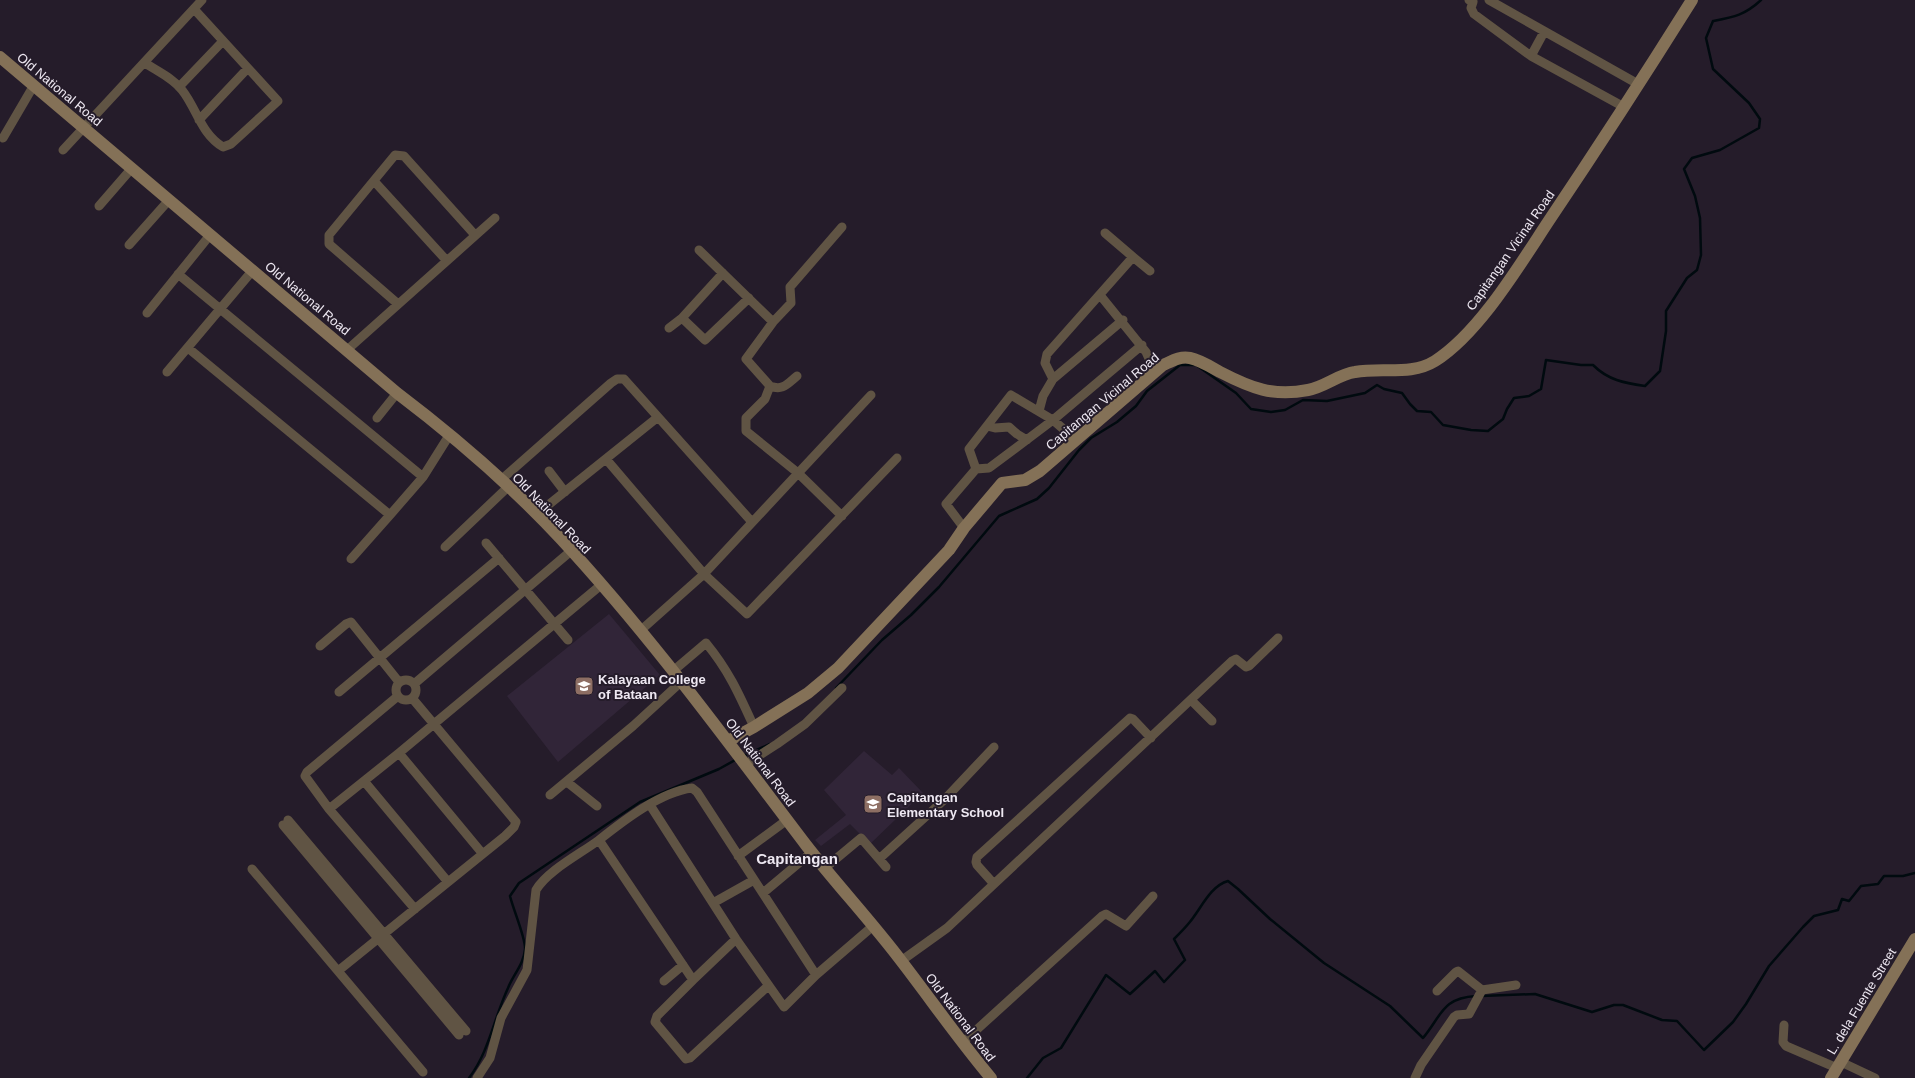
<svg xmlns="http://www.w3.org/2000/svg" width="1915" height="1078" viewBox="0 0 1915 1078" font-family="Arial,sans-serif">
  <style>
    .built { fill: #312538 }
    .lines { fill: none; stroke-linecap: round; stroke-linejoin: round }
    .stream { stroke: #000a0f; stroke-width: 2.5 }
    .street { stroke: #605444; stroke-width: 9 }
    .secondary { stroke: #847157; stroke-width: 12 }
    .labels { text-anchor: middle; stroke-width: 4; stroke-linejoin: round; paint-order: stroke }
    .street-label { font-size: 13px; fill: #eee8f2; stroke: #251c2a }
    .poi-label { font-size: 13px; font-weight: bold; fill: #eee8f2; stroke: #251c2a; text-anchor: start }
    .quarter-label { font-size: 15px; font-weight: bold; fill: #eee8f2; stroke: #251c2a }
  </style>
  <rect width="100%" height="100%" fill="#251c2a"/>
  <path class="built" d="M609,614L660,675L558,762L507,696Z
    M864,751L892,775L899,768L923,793L870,844L850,824L821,846L815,840L846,815L824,790Z"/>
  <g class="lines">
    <path class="stream" d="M836,688L882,640L911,615L939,587L999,516L1037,499L1049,488L1079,450L1091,438L1117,422L1136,406L1147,391L1180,365H1196L1236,393L1251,409L1271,412L1285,410L1303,400L1327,401L1365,393L1377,385L1384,389L1402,393L1410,404L1417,411L1431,412L1443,425L1471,430L1488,431L1503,419L1507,409L1514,398L1529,396L1541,389L1546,360L1581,365H1593C1608,380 1624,383 1645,386L1660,371L1666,331V311L1687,278L1697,270L1701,255L1700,218L1695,196L1684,169L1692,158L1720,150L1759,128L1760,119L1749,103L1713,69L1706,38L1713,21C1734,17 1745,15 1761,0
      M743,756L770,744
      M1481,996L1535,994L1592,1012L1614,1005H1623L1662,1020L1677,1021L1704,1050L1733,1022L1746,1004L1769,966L1803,927L1814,916L1838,910L1842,899L1849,901L1861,886L1878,884L1884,876H1903L1915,873
      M469,1078C489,1052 494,1018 508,988C513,975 524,964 525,949C526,939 513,909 510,896L519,883L640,802L719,769L737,759
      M1027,1078L1043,1058L1061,1048L1106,975L1130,994L1155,971L1164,982L1185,960L1174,939C1179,934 1185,928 1189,923C1201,909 1210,886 1228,881L1238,889L1270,919L1324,963L1390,1006L1423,1038C1442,1015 1442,998 1476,996"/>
    <path class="street" d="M1469,0L1473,2L1471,8L1474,14L1531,56L1624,107
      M1489,0L1638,84
      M1531,56L1544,32
      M145,63C157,71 173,78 182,90C197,109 201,134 223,147L231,144L278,101L194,9
      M179,87L223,41
      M199,120L248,68
      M3,138L34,85
      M63,150L202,0
      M374,181L447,261
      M99,206L132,168
      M1105,233L1133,257
      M129,245L169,200
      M699,250L773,322
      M178,274L423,477
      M1100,295L1146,352L1155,372
      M398,304L329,244V235L395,155L404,156L475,235
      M147,313L210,235
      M682,318L705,340L749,298
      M669,328L682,318L723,273
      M188,348L390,515L423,477L450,434
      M347,350L495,218
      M167,372L253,270
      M1053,379L1045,363L1047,354L1133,257L1150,271
      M770,386C783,391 787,384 797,376
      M1039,411L1043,396L1053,379L1123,320
      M377,418L397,393
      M987,426L995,428L1009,427L1017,434L1027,440
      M606,459L704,574L747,614L897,458
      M976,469L969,449L1011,395L1053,420L1076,440
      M549,471L565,492
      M501,480L611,383L617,379H624L752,522
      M537,514L658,417
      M842,516L798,473L746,431V418L765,399L770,386L746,359L773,322L791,303L790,287L842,227
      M964,528L946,504L976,469L989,468L1053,420L1142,345
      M486,543L568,640
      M445,547L508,487
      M351,559L390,515
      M640,631L704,574L871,395
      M320,646L346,624L351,622L399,682
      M673,671L706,643C729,671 739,694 754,727
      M396 690a10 10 0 1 1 20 0a10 10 0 1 1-20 0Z
      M414,684L571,551
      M339,692L499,558
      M398,696L307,772L305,776L329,809L415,909
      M1191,700L1212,721
      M399,753L482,853
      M746,764L777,744L805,724L842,688
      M364,781L448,882
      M567,782L597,806
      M550,795L633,726L681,682
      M650,805L736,939L784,1007L816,975L873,926
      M329,809L399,753L601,585
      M288,820L466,1031
      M283,825L459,1035
      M738,856L787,820
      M879,859L944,800L994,747
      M825,868L861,838L886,867
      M252,869L423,1072
      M994,884L977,865L976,862L977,857L1130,718L1133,719L1151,738
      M763,893L812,852
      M713,903L754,880
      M736,939L693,980L599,840C623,821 660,792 692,788L697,792L816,975
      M901,961L947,928L1232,661L1236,659L1246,667L1249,666L1278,638
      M338,971L505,836L514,827L516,822L412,698
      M693,980L657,1016L655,1022L686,1059L690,1058L768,986
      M664,981L683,965
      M1437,991L1456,972L1458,971L1482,990
      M1784,1025L1783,1042L1786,1046L1837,1068
      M962,1043L1102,916L1106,914L1126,926L1153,896
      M1841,1062L1875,1078
      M477,1078L490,1058L501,1018L527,970L536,890C547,871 580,854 599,840
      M1415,1078L1421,1065L1454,1017L1457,1015L1469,1014L1482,990L1516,985"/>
    <path class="secondary" d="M0,57L397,393C455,437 511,485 561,539C650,635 727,741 806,845C837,885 872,922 902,962C932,1001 959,1040 991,1078
      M728,741L754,727L808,693L838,668L949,550L964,528L1002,483L1025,480L1040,471L1163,365C1172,361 1180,356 1190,358C1200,360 1211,367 1220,372C1251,388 1273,397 1308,390C1325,387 1339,374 1355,372C1382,367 1411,376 1435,361C1479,333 1519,266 1548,222C1597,149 1645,75 1692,0
      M1831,1078L1915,939"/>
  </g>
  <defs>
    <symbol id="university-square" viewBox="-11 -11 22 22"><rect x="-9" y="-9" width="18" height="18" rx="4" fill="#8d6e63" stroke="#251c2a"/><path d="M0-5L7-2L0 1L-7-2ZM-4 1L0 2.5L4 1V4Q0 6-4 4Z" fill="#fff"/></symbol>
    <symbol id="school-square" viewBox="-11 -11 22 22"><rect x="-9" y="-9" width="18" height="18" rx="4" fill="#8d6e63" stroke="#251c2a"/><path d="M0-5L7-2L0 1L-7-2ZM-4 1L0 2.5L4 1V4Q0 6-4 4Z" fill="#fff"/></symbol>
  </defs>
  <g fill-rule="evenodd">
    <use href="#university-square" x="573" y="675" width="22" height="22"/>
    <use href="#school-square" x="862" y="793" width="22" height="22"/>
  </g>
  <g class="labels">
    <g class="street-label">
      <text transform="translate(60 89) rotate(40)" y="5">Old National Road</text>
      <text transform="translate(1510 250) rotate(-55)" y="5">Capitangan Vicinal Road</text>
      <text transform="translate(308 298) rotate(40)" y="5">Old National Road</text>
      <text transform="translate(1102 401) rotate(-40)" y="5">Capitangan Vicinal Road</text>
      <text transform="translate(552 513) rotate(46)" y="5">Old National Road</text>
      <text transform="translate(761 762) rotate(53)" y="5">Old National Road</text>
      <text transform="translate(1861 1001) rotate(-59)" y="5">L. dela Fuente Street</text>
      <text transform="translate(961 1017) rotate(53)" y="5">Old National Road</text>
    </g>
    <g class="poi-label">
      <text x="598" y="684">Kalayaan College<tspan x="598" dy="15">of Bataan</tspan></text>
      <text x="887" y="802">Capitangan<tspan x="887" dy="15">Elementary School</tspan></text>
    </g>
    <g class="quarter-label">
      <text x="797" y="864">Capitangan</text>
    </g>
  </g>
</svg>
